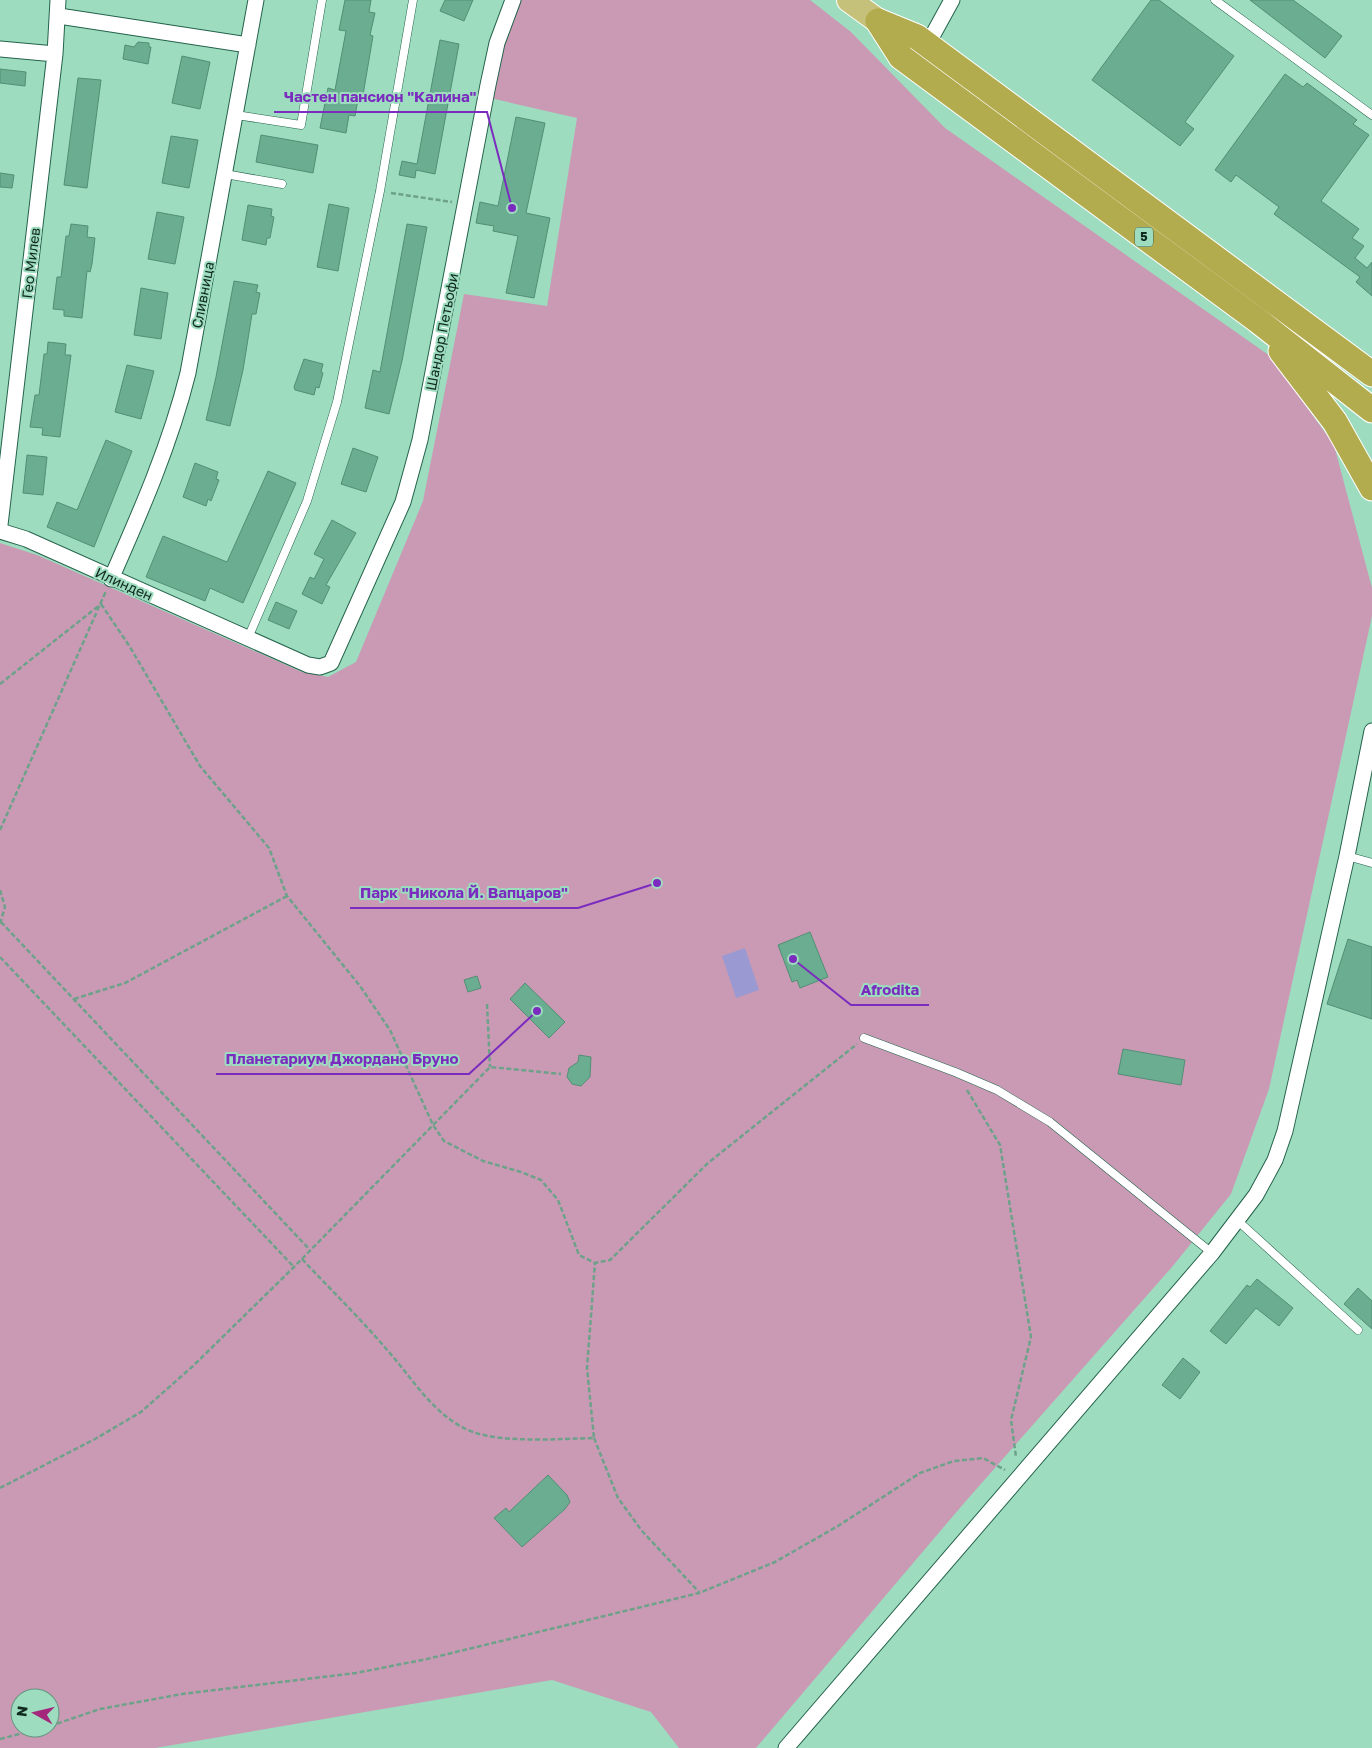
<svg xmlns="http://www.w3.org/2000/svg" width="1372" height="1748" viewBox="0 0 1372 1748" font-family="'Golos Text',sans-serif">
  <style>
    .green { fill: #ca9ab5; fill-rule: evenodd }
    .water { fill: #9a99d1 }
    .building { fill: #6bad90; stroke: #528f75 }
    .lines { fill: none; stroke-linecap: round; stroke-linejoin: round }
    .service-casing { stroke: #24634b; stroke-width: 9 }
    .minor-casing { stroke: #24634b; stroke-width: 17 }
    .primary-casing { stroke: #fff; stroke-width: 26 }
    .trunk-casing { stroke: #fff; stroke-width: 27 }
    .path { stroke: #6ea18a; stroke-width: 2.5; stroke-dasharray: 5 2.5; stroke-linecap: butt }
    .service { stroke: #fff; stroke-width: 8 }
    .minor { stroke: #fff; stroke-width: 15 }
    .primary { stroke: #c6c17a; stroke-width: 24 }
    .trunk { stroke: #b3ac4e; stroke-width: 25 }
    .labels { text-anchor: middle; stroke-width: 4; stroke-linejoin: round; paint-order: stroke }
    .shield { fill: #9ddcbf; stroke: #3a5f4f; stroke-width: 1 }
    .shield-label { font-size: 12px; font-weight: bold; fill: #102a1f }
    .street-label { font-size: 14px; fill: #102a1f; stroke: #9ddcbf }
    .leader { fill: none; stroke: #7b2cbf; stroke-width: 2 }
    .callout-dot { fill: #7b2cbf; stroke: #9ddcbf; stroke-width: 2 }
    .callout-label { font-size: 15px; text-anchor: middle; font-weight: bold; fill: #7b2cbf; stroke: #9ddcbf; stroke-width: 4; stroke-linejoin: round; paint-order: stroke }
  </style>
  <rect width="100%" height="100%" fill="#9ddcbf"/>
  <path class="green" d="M516,0H810L851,32L945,128L1270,356L1334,445L1372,588V616L1269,1089L1231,1194L1172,1267L965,1502L756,1748H679L651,1712L552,1680L155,1748H0V543L37,555L302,672L328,677L356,662L423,501L464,294L547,306L577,118L490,98ZM20,1698H50V1728H20Z"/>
  <path class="water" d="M745,948L759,990L736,998L722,956Z"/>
  <path class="building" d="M345,0H371L369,12L375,13L370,35L373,36L363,95L359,94L355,116L349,115L346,133L320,128L328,88L335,90L346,31L339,30Z
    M445,0H473L464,21L440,11Z
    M1151,0H1159L1234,56L1185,122L1194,129L1180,146L1092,80Z
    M1250,0H1293L1342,36L1325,58Z
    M440,40L459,44L435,174L416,170L415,178L399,175L402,161L417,164Z
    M138,42L149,43V47H151L148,64L123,59L125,45L134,47Z
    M182,56L210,62L200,109L172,103Z
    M0,69L26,72L25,86L0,83Z
    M1285,74L1303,87L1307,83L1357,120L1353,124L1369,135L1321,201L1359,229L1352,238L1364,246L1355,258L1367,268L1372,262V296L1356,282L1360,277L1274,214L1279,207L1236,175L1231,182L1215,170Z
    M78,78L101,80L87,188L64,185Z
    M516,117L545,123L526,213L550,218L534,298L506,293L518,236L493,231L494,226L476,223L480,202L498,206Z
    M261,135L318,145L313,173L256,162Z
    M171,136L198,140L189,188L162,183Z
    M0,173L14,175L12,188L0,187Z
    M329,204L349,208L338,271L317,267Z
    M248,205L272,209L271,216L274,217L270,238H267L266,245L242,240Z
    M157,212L184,217L175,264L148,259Z
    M71,224L88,226L87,237L95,238L92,264L90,272L87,271L82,318L64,316V310L53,309L57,277H61L66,236H69Z
    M407,224L427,227L402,361L389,414L365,408L373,370L380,372Z
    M234,281L258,285L256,292L260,293L256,314H252L243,370L230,426L206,420L216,377Z
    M141,288L168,293L161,339L134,335Z
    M48,342L66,344L65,355H71L60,437L42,435L43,428L30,427L35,395H39L44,354H47Z
    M304,359L323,364L321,372L323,373L319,388L316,387L314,395L295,390L294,387Z
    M127,365L154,371L141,419L115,412Z
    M106,440L132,451L94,547L47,527L57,502L77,510Z
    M353,448L378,457L366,492L341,484Z
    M27,455L47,457L43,495L23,493Z
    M195,463L218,472L216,479L219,480L211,501L208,499L206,506L183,497Z
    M268,471L296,483L243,603L210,588L205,601L146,577L163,536L227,562Z
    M332,520L356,533L326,585L330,587L322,604L302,594L310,577L314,579L324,559L314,554Z
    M276,602L297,611L289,629L268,620Z
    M810,932L828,977L800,988L797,980L792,982L778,945Z
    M1348,939L1372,947V1019L1327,1004Z
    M477,976L481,988L468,992L464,980Z
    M525,983L565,1022L549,1038L510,999Z
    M1123,1049L1185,1060L1181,1085L1118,1074Z
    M579,1055L591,1057L590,1077L581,1086L572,1084L567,1077L569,1068L578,1062Z
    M1257,1279L1293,1308L1279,1326L1256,1308L1226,1344L1210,1331L1247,1285L1250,1287Z
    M1358,1288L1372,1301V1329L1344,1304Z
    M1183,1358L1200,1372L1180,1399L1162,1385Z
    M548,1475L567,1495L570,1502L565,1509L522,1547L494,1518L506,1508L509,1512Z"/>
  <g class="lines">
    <defs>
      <path id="service" d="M1215,0L1372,115
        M236,115L301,125L322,0
        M225,174L282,184
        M248,638L307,501L337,402L380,191L413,0
        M1347,856L1372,863
        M864,1038L955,1072L997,1090L1050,1122L1212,1253
        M1238,1221L1358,1330"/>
      <path id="minor" d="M59,16L248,45
        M0,49L55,54
        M924,51L952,0
        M0,525L55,54L58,0
        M0,531L26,539L308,665L320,667L331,663L403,502L420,440L488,85L497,43L513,0
        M111,579C141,511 170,445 188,373L256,0
        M786,1748L1212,1253L1256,1195L1275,1160L1285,1131L1347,856L1372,731"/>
      <path id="primary" d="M849,0L878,21"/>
      <path id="trunk" d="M878,21L901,57L1257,320L1372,410
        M878,21L917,37L1372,374
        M1281,351L1335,422L1372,488"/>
    </defs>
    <use href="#service" class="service-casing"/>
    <use href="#minor" class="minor-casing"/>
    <use href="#primary" class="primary-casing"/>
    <use href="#trunk" class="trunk-casing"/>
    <path class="path" d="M391,193L452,202
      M101,604L130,647L200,766L269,848L287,896L360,986L390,1030L433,1125L444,1141L483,1161L521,1172L541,1180L558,1200L579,1255L595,1263L610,1260L708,1163L857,1044
      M0,684L101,604
      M0,830L106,591
      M0,890L5,907L0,924
      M1,922L310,1250
      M0,957L294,1267
      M74,999L125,983L287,896
      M487,1004L490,1067
      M967,1090L1000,1145L1031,1337L1011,1420L1016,1457
      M302,1259C331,1290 361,1319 388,1351C414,1380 435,1418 473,1432C503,1443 561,1439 594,1438L587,1368L595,1263
      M594,1438L618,1498L642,1531L699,1592
      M0,1488L95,1439L141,1412L193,1366L294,1267L490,1067L561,1074
      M50,1726L100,1709L182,1694L356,1673L427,1659L699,1593L775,1562L838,1526L920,1473L954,1461L983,1458L1005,1470
      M0,1739L43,1728"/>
    <use href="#service" class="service"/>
    <use href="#minor" class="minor"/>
    <use href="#primary" class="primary"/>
    <use href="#trunk" class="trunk"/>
  </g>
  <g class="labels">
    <rect class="shield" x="1135" y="227.5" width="18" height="19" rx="4"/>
    <g class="shield-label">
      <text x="1144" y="241">5</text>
    </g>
    <g class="street-label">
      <text transform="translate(31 263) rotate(-83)" y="5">Гео Милев</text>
      <text transform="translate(203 295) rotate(-79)" y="5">Сливница</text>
      <text transform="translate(442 332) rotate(-79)" y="5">Шандор Петьофи</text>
      <text transform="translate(124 584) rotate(24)" y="5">Илинден</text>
    </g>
  </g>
  <path class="leader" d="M512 208L487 112H274M657 883L578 908H350M793 959L851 1005H929M537 1011L469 1074H216"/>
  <g class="callout-dot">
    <circle cx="512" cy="208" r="5"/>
    <circle cx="657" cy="883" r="5"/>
    <circle cx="793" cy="959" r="5"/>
    <circle cx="537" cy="1011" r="5"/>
  </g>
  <g class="callout-label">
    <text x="380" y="102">Частен пансион "Калина"</text>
    <text x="464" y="898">Парк "Никола Й. Вапцаров"</text>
    <text x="890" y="995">Afrodita</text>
    <text x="342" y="1064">Планетариум Джордано Бруно</text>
  </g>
  <g transform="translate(35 1713) rotate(278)"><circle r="24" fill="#9ddcbf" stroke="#65957f"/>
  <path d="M0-4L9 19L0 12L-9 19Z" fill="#a4277b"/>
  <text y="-8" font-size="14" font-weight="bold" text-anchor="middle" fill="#102a1f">N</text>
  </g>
</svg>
